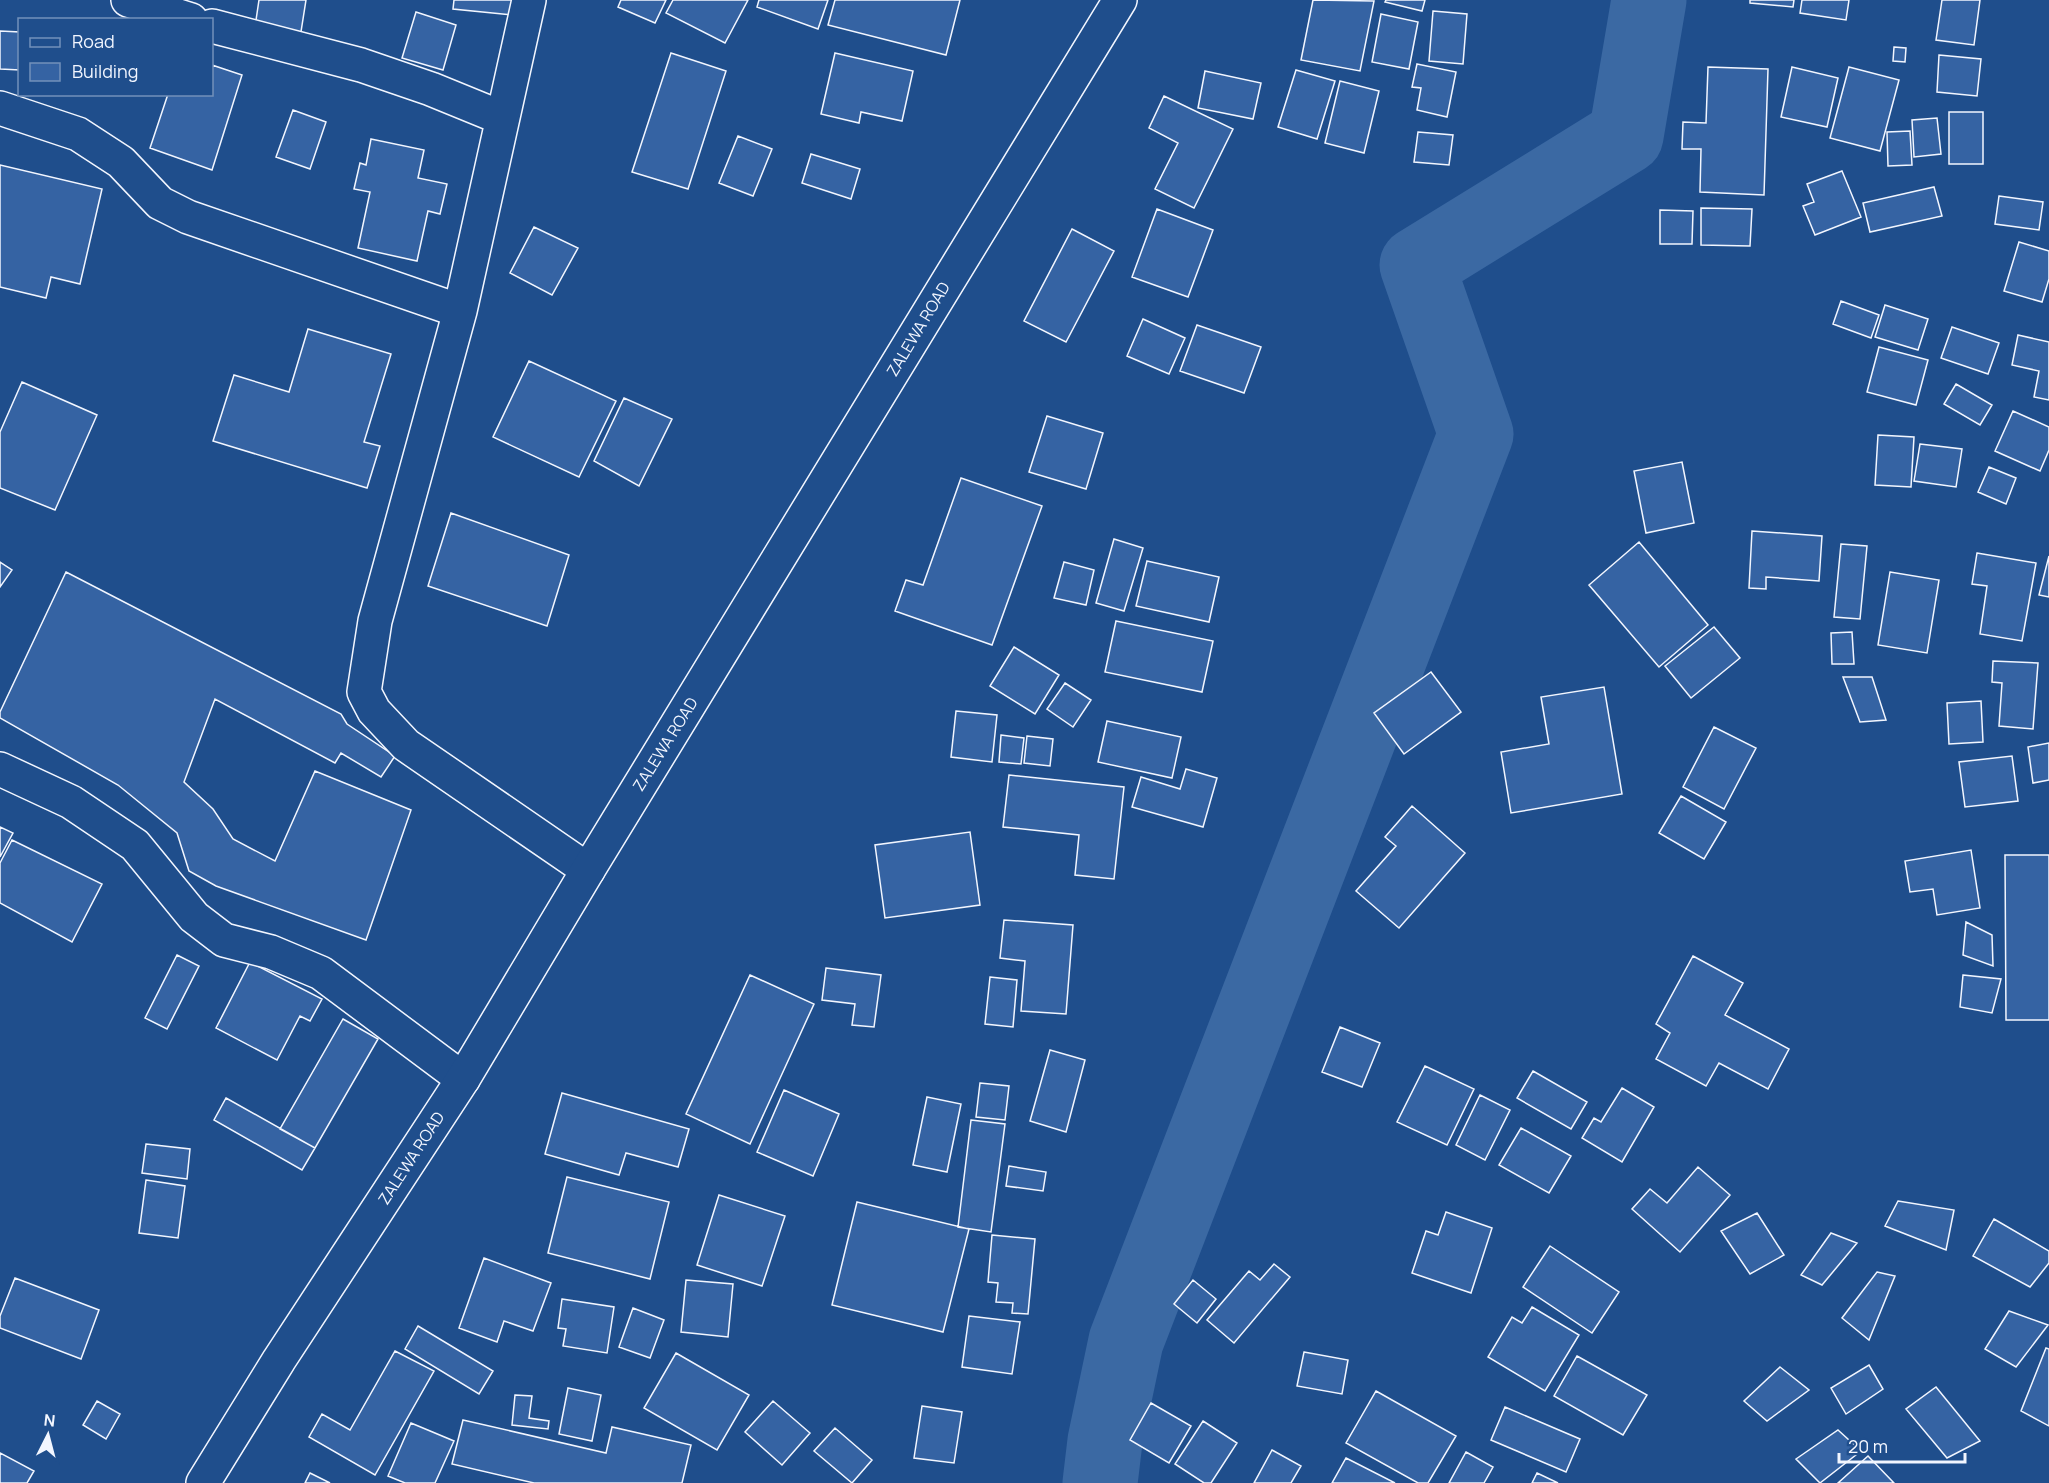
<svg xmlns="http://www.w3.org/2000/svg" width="2049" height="1483" viewBox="0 0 2049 1483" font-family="Manrope,sans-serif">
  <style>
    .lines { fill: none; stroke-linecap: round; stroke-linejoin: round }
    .river { stroke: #3b69a3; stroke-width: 75 }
    .building { fill: #3563a3; stroke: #f2f6ff; stroke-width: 1.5 }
    .minor-casing { stroke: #f2f6ff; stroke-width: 36 }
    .trunk-casing { stroke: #f2f6ff; stroke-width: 36 }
    .minor { stroke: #1f4e8c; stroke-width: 33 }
    .trunk { stroke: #1f4e8c; stroke-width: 33 }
    .labels { text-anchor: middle; stroke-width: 4.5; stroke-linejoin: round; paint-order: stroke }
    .street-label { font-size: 16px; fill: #f2f6ff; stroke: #1f4e8c }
  </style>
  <rect width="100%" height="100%" fill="#1f4e8c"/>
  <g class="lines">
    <path class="river" d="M1100,1483L1105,1441L1126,1341L1476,434L1417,265L1626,136L1649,0"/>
  </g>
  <path class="building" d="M259,0H306L300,38L255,27Z
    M454,0H514L512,15L453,9Z
    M621,0H666L655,23L618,7Z
    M673,0H748L725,43L666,13Z
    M759,0H828L818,29L757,7Z
    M835,0H960L946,55L828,25Z
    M1313,0L1374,1L1360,71L1301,60Z
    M1386,0H1425L1422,11L1385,2Z
    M1750,0H1794L1793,7L1750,3Z
    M1802,0H1849L1846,20L1800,13Z
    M1942,0H1980L1974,45L1936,40Z
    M1433,11L1467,14L1463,64L1429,61Z
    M416,12L456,25L443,70L402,58Z
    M1381,14L1418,22L1409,69L1372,62Z
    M0,31L20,32V70L0,69Z
    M1894,47L1906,48L1905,62L1893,61Z
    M671,53L726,71L688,189L632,172Z
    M835,53L913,71L902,121L861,112L859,123L821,114Z
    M1939,55L1981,59L1977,96L1937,92Z
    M1417,64L1456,72L1447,117L1417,110L1421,88L1412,87Z
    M212,65L242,75L212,170L150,148L168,94H212Z
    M1708,67L1768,69L1764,195L1700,192L1701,149H1682L1683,122L1706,123Z
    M1792,67L1838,78L1827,127L1781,117Z
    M1849,67L1899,80L1880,151L1830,138Z
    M1296,70L1335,81L1317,139L1278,127Z
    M1205,71L1261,83L1253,119L1198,108Z
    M1340,81L1379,91L1364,153L1325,143Z
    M1164,96L1233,129L1194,208L1155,189L1178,143L1149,128Z
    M293,110L326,122L310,169L276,157Z
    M1949,112H1983V164H1949Z
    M1937,118L1941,154L1914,157L1912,120Z
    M1910,131L1912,165L1888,166L1887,132Z
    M1418,132L1453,135L1449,165L1414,162Z
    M738,136L772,149L753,196L719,183Z
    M371,139L424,150L418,178L447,184L440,214L428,211L417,261L358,248L370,192L354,189L360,163L366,165Z
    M811,154L860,169L851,199L802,183Z
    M0,165L102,189L80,284L51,277L46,298L0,287Z
    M1842,171L1861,217L1815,235L1803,206L1814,202L1807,184Z
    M1934,187L1942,216L1870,232L1863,203Z
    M1999,196L2043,202L2039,230L1995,224Z
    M1701,208L1752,209L1750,246L1701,245Z
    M1157,209L1213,230L1188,297L1132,277Z
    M1660,210L1693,211L1692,244H1660Z
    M534,227L578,248L552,295L510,273Z
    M1072,229L1114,251L1066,342L1024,321Z
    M2019,242L2049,251V279L2042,302L2004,291Z
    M1841,301L1879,315L1871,338L1833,324Z
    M1885,305L1928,319L1918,350L1875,337Z
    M1143,319L1185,338L1169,374L1127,356Z
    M1197,325L1261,347L1244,393L1180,371Z
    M1952,327L1999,343L1988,374L1941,358Z
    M308,329L391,354L364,442L380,446L367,488L213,441L234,375L289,392Z
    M2018,335L2049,342V400L2034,397L2039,371L2012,365Z
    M1879,347L1928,360L1916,405L1867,392Z
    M529,361L616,401L579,477L493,437Z
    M22,382L97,415L55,510L0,488V432Z
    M1956,384L1992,405L1980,425L1944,404Z
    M624,398L672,419L639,486L594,461Z
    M2013,411L2049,427V450L2040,471L1995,451Z
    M1047,416L1103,433L1086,489L1029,472Z
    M1878,435L1914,437L1911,487L1875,485Z
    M1920,444L1962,449L1956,487L1914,481Z
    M1682,462L1694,523L1646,533L1634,471Z
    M1989,467L2016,478L2006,504L1978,492Z
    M961,478L1042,506L992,645L895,611L906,580L923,585Z
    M451,513L569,555L547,626L428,586Z
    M1752,531L1822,536L1819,581L1766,577V589L1749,588Z
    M1114,539L1143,548L1124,611L1096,603Z
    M1639,542L1708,625L1659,667L1589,585Z
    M1841,544L1867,546L1860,619L1834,617Z
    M1977,553L2036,563L2022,641L1980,634L1987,586L1972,584Z
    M2049,556V597L2039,595Z
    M1147,561L1219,577L1209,622L1136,606Z
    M0,562L12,570L0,587Z
    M1064,562L1094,570L1086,605L1054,598Z
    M66,572L341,714L347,724L395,756L381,777L341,753L335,763L215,699L184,782L213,809L233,839L275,861L315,771L411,810L366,940L216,886L189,871L177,833L118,785L0,718V712Z
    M1890,572L1939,580L1927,653L1878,645Z
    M1116,621L1213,641L1202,692L1105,672Z
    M1714,627L1740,658L1691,698L1665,666Z
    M1852,632L1854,664H1832L1831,633Z
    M1014,647L1059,675L1035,714L990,686Z
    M1993,661L2038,663L2033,729L1999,726L2002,683L1992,682Z
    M1431,672L1461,712L1404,754L1374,713Z
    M1843,677H1872L1886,720L1860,722Z
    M1065,683L1091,700L1073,727L1047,709Z
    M1604,687L1622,794L1511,813L1501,752L1549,744L1541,697Z
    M1981,701L1983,742L1949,744L1947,703Z
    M956,711L997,715L992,762L951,757Z
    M1107,721L1181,737L1172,778L1098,762Z
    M1714,727L1756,748L1724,809L1683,787Z
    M1001,735L1024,738L1021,764L999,762Z
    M1027,736L1053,739L1050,766L1024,763Z
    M2049,743V780L2033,783L2028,747Z
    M2012,756L2018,801L1965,807L1959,762Z
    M1186,769L1217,778L1203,827L1132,807L1141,777L1180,789Z
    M1009,775L1124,787L1114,879L1075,875L1079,835L1003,827Z
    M1681,796L1726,822L1704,859L1659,833Z
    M1412,806L1465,853L1399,928L1356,891L1396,846L1385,837Z
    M0,827L13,833L0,857Z
    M970,832L980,905L885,918L875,845Z
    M12,840L102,884L72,942L0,903V863Z
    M1971,850L1980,908L1937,915L1933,889L1910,892L1905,861Z
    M2005,855H2049V1020H2006Z
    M1004,920L1073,925L1066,1014L1021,1011L1025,961L1000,958Z
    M1966,922L1992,935L1993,966L1963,955Z
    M177,955L199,966L167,1029L145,1018Z
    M1693,956L1743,983L1725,1015L1789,1049L1768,1089L1719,1063L1706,1086L1656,1059L1670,1033L1656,1024Z
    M250,962L322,999L310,1021L300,1016L277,1060L216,1028Z
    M826,968L881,975L874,1027L852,1025L855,1004L822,1000Z
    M750,975L814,1004L750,1144L686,1114Z
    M1963,975L2001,979L1992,1013L1960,1007Z
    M990,977L1017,980L1013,1027L985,1024Z
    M343,1019L378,1039L315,1148L280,1129Z
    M1340,1027L1380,1043L1362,1087L1322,1072Z
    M1050,1050L1085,1060L1066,1132L1030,1121Z
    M1425,1066L1474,1089L1447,1145L1397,1122Z
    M1533,1071L1587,1102L1571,1129L1517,1098Z
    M980,1083L1009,1086L1005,1120L976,1117Z
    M1622,1088L1654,1107L1622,1162L1582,1138L1594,1118L1601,1122Z
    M784,1090L839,1114L813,1176L757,1152Z
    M562,1093L689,1129L678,1167L626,1153L619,1175L545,1154Z
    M1480,1095L1510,1110L1485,1160L1456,1145Z
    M927,1097L961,1104L947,1172L913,1165Z
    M226,1098L315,1148L302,1170L214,1120Z
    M971,1120L1005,1124L991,1232L958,1227Z
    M1521,1128L1571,1156L1549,1193L1499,1165Z
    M146,1144L190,1149L187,1179L142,1173Z
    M1009,1166L1046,1172L1043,1191L1006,1186Z
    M1698,1167L1730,1195L1680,1252L1632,1209L1650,1189L1667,1203Z
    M567,1177L669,1202L650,1279L548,1253Z
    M146,1180L185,1186L178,1238L139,1233Z
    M719,1195L785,1216L762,1286L697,1265Z
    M1898,1201L1954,1210L1946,1250L1885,1226Z
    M857,1202L969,1229L943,1332L832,1305Z
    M1446,1212L1492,1228L1471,1293L1412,1273L1426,1231L1438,1235Z
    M1757,1213L1784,1255L1750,1274L1721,1231Z
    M1994,1219L2049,1251V1263L2030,1287L1973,1256Z
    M1831,1233L1857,1243L1822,1285L1801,1275Z
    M992,1235L1035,1239L1028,1314L1012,1313L1013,1303L996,1302L998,1283L988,1282Z
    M1550,1246L1619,1292L1592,1333L1523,1287Z
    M484,1258L551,1283L533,1331L504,1321L497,1342L459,1328Z
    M1274,1264L1290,1277L1234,1343L1207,1320L1249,1271L1260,1280Z
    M1877,1272L1895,1276L1869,1340L1842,1318Z
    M15,1278L99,1310L81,1359L0,1328V1316Z
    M686,1280L733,1284L728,1337L681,1332Z
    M1193,1280L1216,1299L1197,1323L1174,1304Z
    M562,1299L614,1307L607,1353L563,1346L566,1329L558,1328Z
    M1532,1307L1579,1335L1545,1391L1488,1357L1512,1317L1522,1323Z
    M633,1308L664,1320L650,1358L619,1347Z
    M2009,1311L2048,1325L2016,1367L1985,1349Z
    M969,1316L1020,1322L1012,1374L962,1367Z
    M418,1326L493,1371L479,1394L405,1349Z
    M2046,1348L2049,1349V1426L2021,1411Z
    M395,1351L434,1371L375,1475L309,1437L322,1414L350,1430Z
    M1304,1352L1348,1360L1342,1394L1297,1386Z
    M676,1353L749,1395L717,1450L644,1408Z
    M1577,1356L1647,1395L1623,1435L1554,1396Z
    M1869,1365L1883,1389L1846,1414L1831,1388Z
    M1780,1367L1809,1390L1767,1421L1744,1401Z
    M1936,1387L1980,1441L1947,1458L1906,1409Z
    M568,1388L601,1395L592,1441L559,1434Z
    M1376,1391L1456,1436L1428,1483H1418L1346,1443Z
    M515,1395L532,1396L529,1418L549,1421L548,1429L512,1425Z
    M97,1401L120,1414L106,1439L83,1425Z
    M773,1401L810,1433L782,1465L745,1432Z
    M1151,1403L1191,1426L1169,1463L1130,1440Z
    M922,1406L962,1412L954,1463L914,1458Z
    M1505,1407L1580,1439L1566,1472L1491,1440Z
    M463,1420L606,1453L612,1427L691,1445L682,1483H534L452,1464Z
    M1203,1421L1237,1443L1211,1483H1204L1175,1464Z
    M411,1423L454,1441L435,1483H405L388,1476Z
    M835,1428L872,1460L852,1483L814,1451Z
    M1838,1430L1861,1451L1820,1483L1796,1459Z
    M1272,1450L1301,1466L1291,1483H1254Z
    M1466,1452L1493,1467L1484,1483H1449Z
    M0,1453L34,1471L27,1483H0Z
    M1868,1456L1894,1483H1838Z
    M1346,1458L1395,1483H1332Z
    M310,1473L330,1483H305Z
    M1537,1473L1558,1483H1532Z"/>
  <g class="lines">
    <defs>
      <path id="minor" d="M128,0L191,20
        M529,0L460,311L375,621L364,692L374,711L406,745L588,870
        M212,26L361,65L431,89L502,118
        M0,108L78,134L121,162L160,203L188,217L460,311
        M0,769L71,802L135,845L194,917L224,940L271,952L321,973L463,1079"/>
      <path id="trunk" d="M203,1483L279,1360L463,1079L588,870L1120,0"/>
    </defs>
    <use href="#minor" class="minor-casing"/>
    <use href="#trunk" class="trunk-casing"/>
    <use href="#minor" class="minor"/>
    <use href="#trunk" class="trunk"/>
  </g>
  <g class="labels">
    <g class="street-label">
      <text transform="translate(918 329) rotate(-59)" y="6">ZALEWA ROAD</text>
      <text transform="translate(665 744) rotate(-58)" y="6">ZALEWA ROAD</text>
      <text transform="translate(411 1158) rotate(-57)" y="6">ZALEWA ROAD</text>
    </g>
  </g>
  <rect x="18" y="18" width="195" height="78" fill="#1f4e8c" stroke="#7391ba" stroke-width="1.5"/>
  <rect x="30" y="38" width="30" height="9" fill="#1f4e8c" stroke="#7391ba" stroke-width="1.5"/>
  <text x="72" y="48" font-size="18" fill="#f2f6ff">Road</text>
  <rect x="30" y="63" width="30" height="18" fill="#3563a3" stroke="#7391ba" stroke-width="1.5"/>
  <text x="72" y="78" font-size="18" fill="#f2f6ff">Building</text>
  <g transform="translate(48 1435) rotate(6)" stroke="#1f4e8c" stroke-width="4.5" paint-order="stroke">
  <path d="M0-4.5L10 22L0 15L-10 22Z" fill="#f2f6ff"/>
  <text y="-9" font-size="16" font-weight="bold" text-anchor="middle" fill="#f2f6ff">N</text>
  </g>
  <path d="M1839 1453v9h126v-9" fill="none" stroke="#f2f6ff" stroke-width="3"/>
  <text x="1848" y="1453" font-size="18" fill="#f2f6ff" stroke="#1f4e8c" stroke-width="4.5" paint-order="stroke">20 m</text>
</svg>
